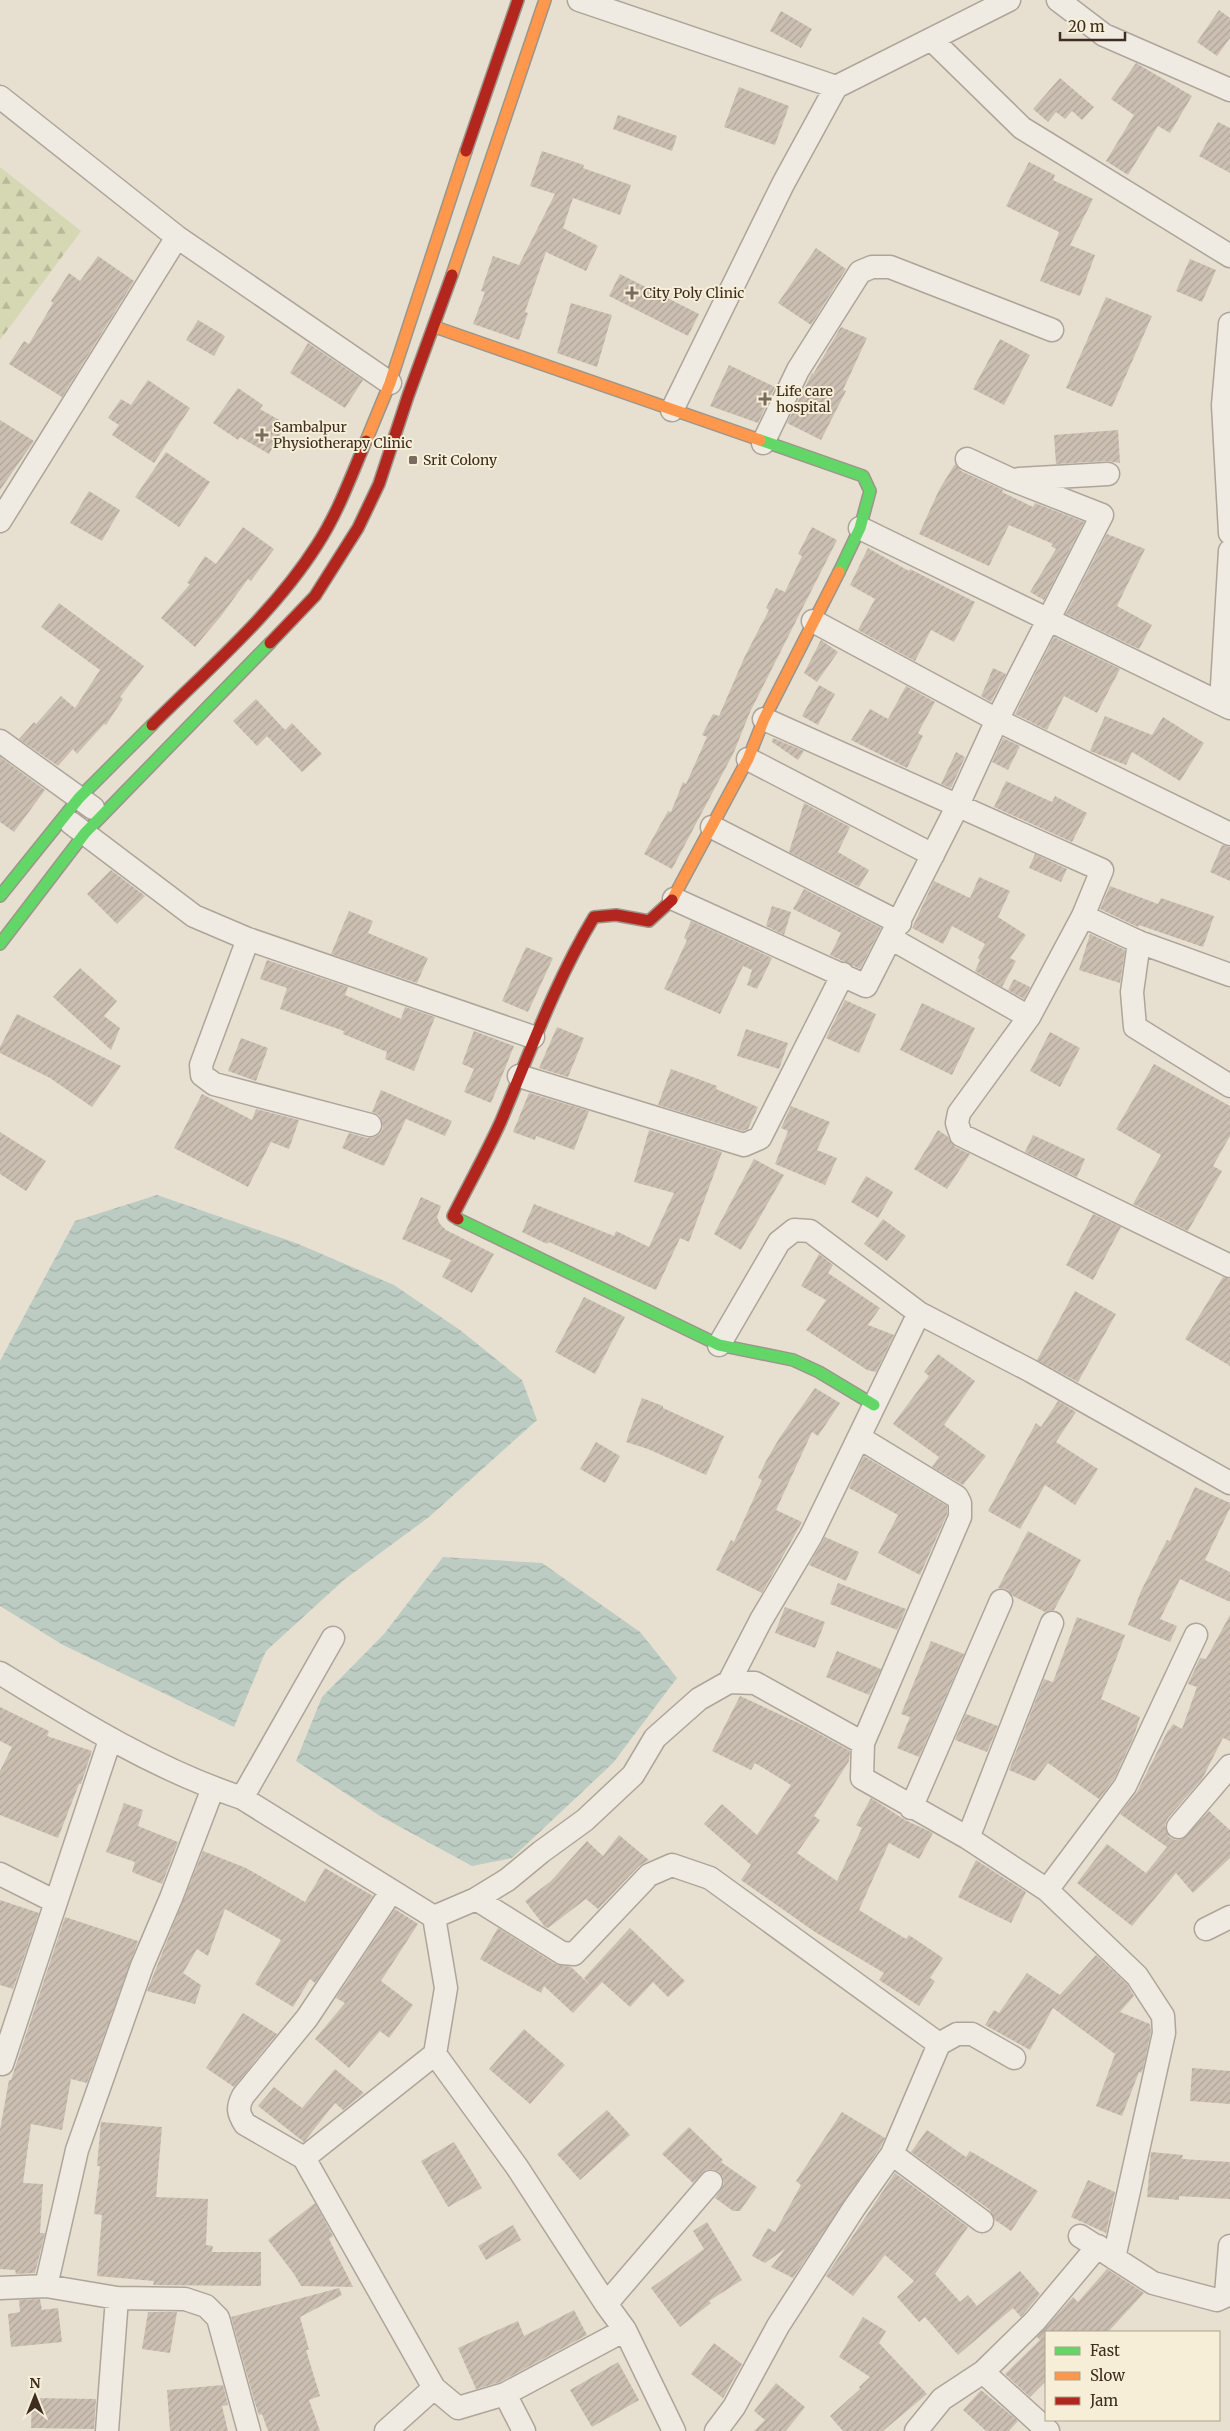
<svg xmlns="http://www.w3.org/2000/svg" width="1230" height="2431" viewBox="0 0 1230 2431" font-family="Merriweather,serif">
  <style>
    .forest { fill: url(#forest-firs) }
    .water { fill: url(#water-waves) }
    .building { fill: url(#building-hatch) }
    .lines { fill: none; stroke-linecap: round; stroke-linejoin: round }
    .street-casing { stroke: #ada599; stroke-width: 25 }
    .fast-casing { stroke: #9c958a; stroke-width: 14 }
    .slow-casing { stroke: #9c958a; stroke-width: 14 }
    .jam-casing { stroke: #9c958a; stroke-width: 14 }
    .street { stroke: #efebe3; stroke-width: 22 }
    .fast { stroke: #63d668; stroke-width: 11 }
    .slow { stroke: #ff974d; stroke-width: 11 }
    .jam { stroke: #b3261e; stroke-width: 11 }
    .poi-dot { fill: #786c5e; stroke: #f7eed8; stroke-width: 2 }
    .labels { text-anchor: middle; stroke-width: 4; stroke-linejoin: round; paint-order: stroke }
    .poi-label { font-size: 14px; fill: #3d2e20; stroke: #f7eed8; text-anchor: start }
  </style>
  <defs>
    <pattern id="forest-firs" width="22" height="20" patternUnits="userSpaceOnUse" patternTransform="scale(1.25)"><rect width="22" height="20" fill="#d6d7b3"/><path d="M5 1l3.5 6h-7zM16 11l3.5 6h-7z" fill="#b9b99a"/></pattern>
    <pattern id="water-waves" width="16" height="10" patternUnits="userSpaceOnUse" patternTransform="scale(1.25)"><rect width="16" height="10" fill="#bcccc2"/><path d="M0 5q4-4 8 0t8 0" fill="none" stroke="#a2b0a6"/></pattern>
    <pattern id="building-hatch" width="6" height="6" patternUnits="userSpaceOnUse" patternTransform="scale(1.25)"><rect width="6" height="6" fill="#cbbfb2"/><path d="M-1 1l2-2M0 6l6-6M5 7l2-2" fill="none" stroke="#afa499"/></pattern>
  </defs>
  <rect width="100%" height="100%" fill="#e7e0d1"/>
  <path class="forest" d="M0,167L81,231L0,340Z"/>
  <path class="water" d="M157,1195L296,1243L394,1285L460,1330L522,1380L537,1420L429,1517L345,1579L266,1651L234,1727L63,1645L0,1606V1361L75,1221Z
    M443,1557L542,1563L640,1632L677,1678L613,1763L512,1858L472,1866L380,1816L296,1761L322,1697L384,1634Z"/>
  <path class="building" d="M1219,10L1230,18V38L1217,56L1197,42Z
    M781,11L812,29L801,48L770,31Z
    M1136,63L1192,96L1170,133L1158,126L1128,175L1106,161L1134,115L1111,99Z
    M1060,78L1094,107L1082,120L1072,111L1065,119L1056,112L1048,122L1033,109Z
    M739,87L789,106L775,145L724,127Z
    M618,115L677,136L672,151L613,129Z
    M1218,122L1230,128V173L1199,156Z
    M542,151L584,165L583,168L631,185L620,215L573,198L563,228L598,246L586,271L546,252L525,312L528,313L519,340L473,324L485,292L481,291L493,256L519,265L555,194L530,186Z
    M1029,162L1055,175L1053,180L1093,199L1070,245L1095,255L1080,296L1040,281L1059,232L1006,206Z
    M816,248L846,269L811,325L778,303Z
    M98,256L134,281L62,397L9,364L24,341L29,344L53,303L51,301L69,273L80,281Z
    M1190,259L1216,270L1202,302L1176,291Z
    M620,274L699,314L688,336L609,296Z
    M1106,297L1152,316L1112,407L1066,388Z
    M571,303L612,315L597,367L557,353Z
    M198,320L225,336L214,356L186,340Z
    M841,327L867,338L843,390L846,391L821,440L787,423L812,373L813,374Z
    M1000,339L1030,355L1004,405L973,389Z
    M308,343L363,380L345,408L290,373Z
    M729,365L775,387L758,423L710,406Z
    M148,380L190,408L154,463L112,435L119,425L108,418L121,399L131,405Z
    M238,388L263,405L260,409L286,424L269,454L240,437L238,440L213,423Z
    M0,420L34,441L0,490Z
    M1118,430L1120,463L1107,461L1056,464L1054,435Z
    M166,452L210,482L179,527L135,497Z
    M955,464L961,471L1003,490L1002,492L1033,507L1035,503L1084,522L1044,600L1030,592L1056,549L1051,546L1053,544L1009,525L989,566L919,534L939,490Z
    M89,491L120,510L102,541L70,523Z
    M243,527L274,549L251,581L248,579L221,616L195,647L161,618L190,584L187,583L205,556L216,564Z
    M812,527L837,540L750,712L734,752L672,869L644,854L668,811L671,812L683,782L686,784L707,737L702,735L713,714L719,716L745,656L769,610L766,608L776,588L785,592L802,556L798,554Z
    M1107,534L1145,549L1117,606L1152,625L1139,649L1066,614Z
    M868,548L909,571L910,569L975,602L954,642L931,630L915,661L858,630L875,599L850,585Z
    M59,603L144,666L120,697L123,699L106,725L104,724L77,754L73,749L58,766L19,739L34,722L36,724L61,696L75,708L100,670L41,627Z
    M1054,637L1120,669L1097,713L1064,696L1047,730L1015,714Z
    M821,640L838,652L817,682L804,673Z
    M993,668L1006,674L991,702L981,696Z
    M819,685L835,694L818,725L802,716Z
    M906,686L935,702L918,733L923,736L907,768L851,740L870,709L888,719Z
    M256,699L285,730L292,723L322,754L302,772L267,736L257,746L233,721Z
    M1105,716L1152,735L1163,717L1204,743L1180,781L1132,752L1126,765L1090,751Z
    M773,738L804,751L798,760L772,742Z
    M1003,738L1020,746L1008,770L992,762Z
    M956,752L965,757L951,788L941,784Z
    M0,757L45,790L14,832L0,822Z
    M1006,781L1052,802L1055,796L1087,813L1072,842L994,807Z
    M804,803L850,827L838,852L869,870L859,887L789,852Z
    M1222,845L1230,847V881L1210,872Z
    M1035,854L1067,869L1061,882L1029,868Z
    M111,870L145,896L117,924L87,894Z
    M979,877L1010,891L998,917L1026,935L1010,958L1016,961L1002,987L975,971L980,960L978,958L985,944L952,926L943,944L912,928L934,881L970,898Z
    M1110,886L1158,904L1161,898L1214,916L1203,947L1139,925L1138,927L1100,909Z
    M804,889L881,928L860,969L830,955L841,933L793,909Z
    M772,906L791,912L784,935L766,926Z
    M349,911L373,921L368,933L428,958L417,983L331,954Z
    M691,921L772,958L757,989L747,985L752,970L743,966L720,1014L664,989L687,940L684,938Z
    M1090,934L1125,950L1120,983L1079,970Z
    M526,947L553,958L528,1012L502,1001Z
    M267,960L348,987L345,995L401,1019L405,1007L435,1017L414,1071L385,1059L387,1052L343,1034L344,1031L280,1009L287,988L260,979Z
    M80,968L117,1001L104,1016L120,1028L111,1050L53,997Z
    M1014,979L1030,987L1024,999L1008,990Z
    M845,1000L876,1014L859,1053L826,1038Z
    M922,1003L975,1028L952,1075L900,1050Z
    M17,1014L121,1066L92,1107L50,1078L0,1053V1047Z
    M557,1027L584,1038L568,1077L539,1068Z
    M746,1029L788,1043L779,1069L737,1056Z
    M474,1031L514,1046L491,1103L464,1092L474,1069L462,1064Z
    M1050,1032L1080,1048L1060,1087L1030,1071Z
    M241,1038L268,1048L256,1081L228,1071Z
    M1154,1064L1230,1106V1136L1213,1166L1222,1171L1188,1231L1133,1204L1161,1155L1116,1129Z
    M671,1069L717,1086L716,1089L758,1107L748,1129L743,1131L658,1105Z
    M381,1090L452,1121L445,1136L406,1119L384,1166L342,1148L349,1133L367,1138L374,1137L380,1134L383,1128L382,1121L379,1115L372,1112Z
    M529,1093L589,1111L574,1150L536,1136L535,1140L513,1132Z
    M202,1094L252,1120L256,1109L299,1120L289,1149L271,1142L248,1187L174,1148Z
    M791,1106L830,1122L817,1150L837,1158L825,1185L775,1164L788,1131L781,1128Z
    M649,1130L722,1152L689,1242L680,1238L656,1290L549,1242L547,1244L522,1232L534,1204L614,1236L616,1231L649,1247L674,1193L634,1182Z
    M938,1130L947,1136L955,1147L970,1154L947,1189L914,1169Z
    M0,1132L46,1161L26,1191L0,1174Z
    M1033,1135L1085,1159L1077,1177L1025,1152Z
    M754,1159L784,1175L741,1250L714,1234Z
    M866,1176L893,1192L878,1218L851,1202Z
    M421,1197L441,1206L437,1217L440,1224L446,1230L494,1254L472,1293L442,1277L451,1260L402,1239Z
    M1093,1214L1121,1227L1093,1280L1066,1265Z
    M883,1219L906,1236L887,1261L864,1244Z
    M819,1254L833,1265L828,1273L880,1308L868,1325L894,1335L876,1372L867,1370L806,1330L826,1300L801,1286Z
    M1223,1277L1230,1279V1366L1185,1339Z
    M1075,1291L1116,1314L1078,1382L1037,1360Z
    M584,1297L625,1317L595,1374L555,1352Z
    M938,1354L975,1381L944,1425L986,1456L963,1485L932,1467L939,1457L893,1424L929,1376L924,1372Z
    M815,1388L840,1403L818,1436L812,1432L776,1510L802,1522L762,1593L716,1570L731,1540L734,1542L762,1480L758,1478L766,1461L780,1437Z
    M642,1398L663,1406V1408L724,1436L706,1475L648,1449L626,1442Z
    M1058,1401L1076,1412L1056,1442L1098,1469L1075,1505L1045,1485L1020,1529L988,1511L1036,1423L1041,1427Z
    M596,1442L620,1456L605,1483L580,1469Z
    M864,1456L947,1506V1514L920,1575L878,1553L898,1515L849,1488Z
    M1195,1487L1230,1503V1508L1205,1560L1230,1572V1602L1180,1579L1160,1619L1177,1626L1170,1642L1128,1625L1141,1591L1167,1540L1170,1541Z
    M1028,1531L1081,1560L1054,1610L1045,1612L1013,1596L1007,1589L998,1588Z
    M825,1537L859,1552L846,1581L809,1565Z
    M838,1583L906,1609L897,1630L830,1604Z
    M785,1607L825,1622L815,1648L775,1633Z
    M1230,1615V1741L1223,1738L1202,1779L1168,1818L1165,1825L1169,1837L1175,1840L1182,1839L1209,1811L1230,1830V1858L1193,1893L1176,1873L1132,1926L1077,1883L1107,1844L1146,1873L1167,1847L1120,1814L1137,1792L1168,1730H1169L1173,1724L1182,1729L1197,1687L1188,1684L1200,1658L1206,1659Z
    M1077,1617L1125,1635L1101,1699L1140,1717L1134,1736L1114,1779L1099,1799L1048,1763L1035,1781L1009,1770L1044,1679L1053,1682Z
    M931,1641L964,1654L919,1757L897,1748L910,1717L901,1714Z
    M837,1651L881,1669L869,1695L826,1677Z
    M740,1696L805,1726L850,1751L849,1761L814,1816L820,1820L797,1853L837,1881L862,1828L856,1825L871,1798L905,1820L933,1833L919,1859L889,1843L859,1910L906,1939L909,1935L943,1958L930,1978L935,1981L919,2006L879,1980L884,1973L815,1932L741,1880L751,1865L704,1824L722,1804L757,1835L791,1785L755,1763L751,1770L712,1751Z
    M0,1707L49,1731L47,1736L92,1751L81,1784H79L58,1838L0,1815V1771L12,1747L0,1741Z
    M966,1714L998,1726L987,1752L955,1740Z
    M124,1803L143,1810L138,1826L178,1842L162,1884L132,1872L135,1862L106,1852Z
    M619,1835L649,1860L639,1866L598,1909L586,1899L548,1928L545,1927L525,1901L551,1881L587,1841L603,1856Z
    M203,1851L246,1868L305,1902L325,1868L373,1896L315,1983L310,1979L293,2007L255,1984L281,1940L225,1909L208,1956L197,1949L183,1973L201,1985L195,2004L147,1991Z
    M976,1860L1026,1892L1011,1923L958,1897Z
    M0,1900L39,1913L13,1989L0,1985Z
    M395,1909L418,1924L381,1981L413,2005L389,2038L380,2031L349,2068L315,2039L345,2003L336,1998Z
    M65,1917L138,1941L87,2083L71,2079L62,2130L31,2124L23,2183L43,2184L40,2233H45L35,2273L16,2274L15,2270L0,2269V2130L9,2080H11Z
    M498,1928L555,1964L571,1967L591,1986L584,1978L630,1928L685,1981L668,1997L653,1982L630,2007L602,1982L573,2013L544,1986L541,1993L480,1959Z
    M1096,1955L1127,1984L1134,1996L1120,2012L1150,2024L1151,2032L1143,2069L1141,2073L1139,2072L1122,2116L1096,2106L1115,2054L1053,2008L1030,2050L985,2025L994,2010L999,2013L1027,1973L1060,1995L1058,1997Z
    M243,2013L277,2034L234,2087L206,2068Z
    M524,2029L565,2065L530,2104L489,2069Z
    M1192,2068L1230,2071V2104L1190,2101Z
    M335,2069L364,2093L343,2110L335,2103L304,2142L258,2106L274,2087L302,2108Z
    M607,2110L630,2135L580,2180L557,2154Z
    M842,2112L885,2138L880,2148L793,2278L771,2267L785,2249L765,2263L752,2256L768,2228L775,2232L801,2185L796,2181Z
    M101,2122L162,2127L156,2197L208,2199L206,2245L213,2246L212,2252H261V2286L153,2285L154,2281L97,2276L102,2215L94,2214L100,2166H97Z
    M689,2127L723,2160L721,2162L757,2187L740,2211H733L715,2198L724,2184L723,2177L719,2172L713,2169L706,2170L693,2183L662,2154Z
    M927,2130L966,2157L970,2151L1038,2191L1011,2231L995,2220L990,2210L911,2152Z
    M454,2142L482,2188L448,2207L421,2161Z
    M1151,2152L1183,2155L1182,2159L1230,2162V2199L1179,2196V2200L1147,2197Z
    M895,2173L968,2227L935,2274L960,2302L968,2295L977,2306L1020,2271L1040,2294L1021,2317L1013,2308L958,2355L925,2317L919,2322L897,2297L914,2281L885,2255L853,2296L826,2276Z
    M1088,2180L1115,2192L1106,2233L1071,2217Z
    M315,2203L333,2236L329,2239L353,2287L301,2286L294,2274L268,2240Z
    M707,2222L742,2280L709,2301L711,2303L680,2327L651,2288L704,2249L693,2231Z
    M513,2225L521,2240L486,2260L478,2246Z
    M1107,2269L1144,2293L1108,2332H1046V2381L1030,2397L1005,2374L1040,2340L1037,2337L1073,2297L1078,2302Z
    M339,2288L342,2295L300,2317L309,2350H306L320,2396L309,2400L320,2431H268L262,2414L259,2415L255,2403L231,2317Z
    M40,2299L42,2310L58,2308L62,2342L11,2347L8,2314L20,2312L19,2300Z
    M574,2310L587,2335L500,2382L476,2389L458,2348L518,2321L524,2336Z
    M148,2312H177L170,2353L142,2349Z
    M863,2317L886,2331L879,2343L927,2394L883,2431H843L830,2416L860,2389L859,2387L870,2377L839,2357Z
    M714,2343L742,2364L723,2398L691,2374Z
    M618,2362L639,2400L592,2427L570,2390Z
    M776,2383L805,2407L786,2431H754L765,2420L754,2411Z
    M223,2385L228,2405L222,2406L228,2431H170L167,2390Z
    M981,2390L1018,2421L1009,2431H986L963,2410Z
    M32,2398L96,2399L94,2429L31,2428Z"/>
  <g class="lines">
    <defs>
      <path id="street" d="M579,0L836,87
        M1058,0L1104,35L1230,90
        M932,40L1022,128L1230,256
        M0,97L177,237L390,383
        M1230,324L1223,405L1230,533
        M672,410L783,184L836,87L1009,0
        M763,443L798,370L860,272L872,267H890L1052,330
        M1019,479L1108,474
        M0,521L177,237
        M860,528L1230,708
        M813,621L997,720L1230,834
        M1221,703L1230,551
        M764,719L1102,870L1083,916L1029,1017L959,1113L957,1123L961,1135L1230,1266
        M0,741L93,808
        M748,759L933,855
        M71,823L194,916L248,939L533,1037
        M712,827L900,923
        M674,899L866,986L957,807L997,720L1102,515L1010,479L967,459
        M1083,916L1139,942L1230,975
        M248,939L201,1065L202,1075L214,1084L370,1125
        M892,939L1029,1017
        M1139,942L1132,992L1135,1027L1230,1086
        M519,1076L744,1145L760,1138L843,974
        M719,1345L779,1242L794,1230L810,1231L919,1313L1031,1371L1230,1483
        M860,1438L957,1497L960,1503V1517L863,1743
        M0,1673C78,1721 155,1769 242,1798L434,1917L446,1988L435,2054L304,2158
        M729,1682L761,1620L811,1536L919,1313
        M242,1798L333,1638
        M911,1808L1001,1601
        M1178,1827L1230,1766
        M968,1838L1052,1623
        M0,1874L56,1902
        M1047,1890L1125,1786L1196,1635
        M391,1892L307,2018L243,2096C237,2108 238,2113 245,2124L304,2158L434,2388L458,2408L505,2394L625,2330
        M476,1899L562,1953L574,1954L649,1875L672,1865L710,1878L939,2044L957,2034H972L1014,2058
        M434,1917L476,1899L507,1880L541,1852L585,1820L633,1775L655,1738L699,1699L729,1682L755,1683L863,1743L862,1778L968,1838L1047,1890L1137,1976L1163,2016L1164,2033L1114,2258
        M1206,1929L1230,1917
        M435,2054L517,2167L606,2304L625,2330L674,2431
        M2,2064L110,1740
        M892,2154L982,2221
        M1080,2236L1153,2283L1217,2300L1230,2294
        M46,2286L77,2150L142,1966L171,1898L213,1788
        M0,2288L46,2286L117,2298L185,2299L206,2306L218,2318L249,2431
        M1226,2294L1230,2246
        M606,2304L711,2182
        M983,2372L1048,2431
        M505,2394L524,2431
        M107,2431L117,2298
        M386,2431L434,2388
        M716,2431L734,2407L778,2326L854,2208L892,2154L939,2044
        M916,2431L942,2399L983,2372L1035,2321L1098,2246"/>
      <path id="fast" d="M760,440L863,476L870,491L860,528L839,572
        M0,896L79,798L152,725
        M0,944L85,833L270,643
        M458,1219L719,1345L793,1360L819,1372L874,1405"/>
      <path id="slow" d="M452,275L545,0
        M435,327L760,440
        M366,441L390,383L466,151
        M672,900L748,759L764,719L839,572"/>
      <path id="jam" d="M466,151L518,0
        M270,643L315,596L358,528L379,484L408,396L452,275
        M152,725C209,668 274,613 317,545C338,513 351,476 366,441
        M458,1219L453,1216C469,1184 486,1154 501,1121C530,1052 555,982 594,917L616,915L649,921L672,900"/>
    </defs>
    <use href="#street" class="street-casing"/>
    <use href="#fast" class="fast-casing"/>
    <use href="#slow" class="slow-casing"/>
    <use href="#jam" class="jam-casing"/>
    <use href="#street" class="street"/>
    <use href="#fast" class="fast"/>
    <use href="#slow" class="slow"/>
    <use href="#jam" class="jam"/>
  </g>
  <g class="poi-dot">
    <path d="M629.5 285.5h5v5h5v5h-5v5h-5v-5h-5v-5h5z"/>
    <path d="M762.5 391.5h5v5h5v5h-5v5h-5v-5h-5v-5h5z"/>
    <path d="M259.5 427.5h5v5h5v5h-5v5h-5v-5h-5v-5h5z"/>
    <rect x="408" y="455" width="10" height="10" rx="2.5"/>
  </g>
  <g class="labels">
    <g class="poi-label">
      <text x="643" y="298">City Poly Clinic</text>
      <text x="776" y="396">Life care<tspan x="776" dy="16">hospital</tspan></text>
      <text x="273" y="432">Sambalpur<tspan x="273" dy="16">Physiotherapy Clinic</tspan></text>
      <text x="423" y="465">Srit Colony</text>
    </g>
  </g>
  <rect x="1045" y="2331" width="175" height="90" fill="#f7eed8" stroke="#ada18e"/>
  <rect x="1055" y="2347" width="25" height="8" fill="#63d668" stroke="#ada18e"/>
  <text x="1090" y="2356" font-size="15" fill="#3d2e20">Fast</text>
  <rect x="1055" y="2372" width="25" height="8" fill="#ff974d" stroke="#ada18e"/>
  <text x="1090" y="2381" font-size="15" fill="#3d2e20">Slow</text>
  <rect x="1055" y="2397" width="25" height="8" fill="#b3261e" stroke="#ada18e"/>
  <text x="1090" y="2406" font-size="15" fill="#3d2e20">Jam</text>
  <g transform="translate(35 2396)" stroke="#f7eed8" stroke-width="4" paint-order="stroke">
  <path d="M0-4L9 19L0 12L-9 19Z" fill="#3d2e20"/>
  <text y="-8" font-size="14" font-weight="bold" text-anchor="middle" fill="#3d2e20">N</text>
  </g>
  <path d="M1060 32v8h65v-8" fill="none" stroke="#3d2e20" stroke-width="2.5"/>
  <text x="1068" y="32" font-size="15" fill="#3d2e20" stroke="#f7eed8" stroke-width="4" paint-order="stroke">20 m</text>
</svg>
